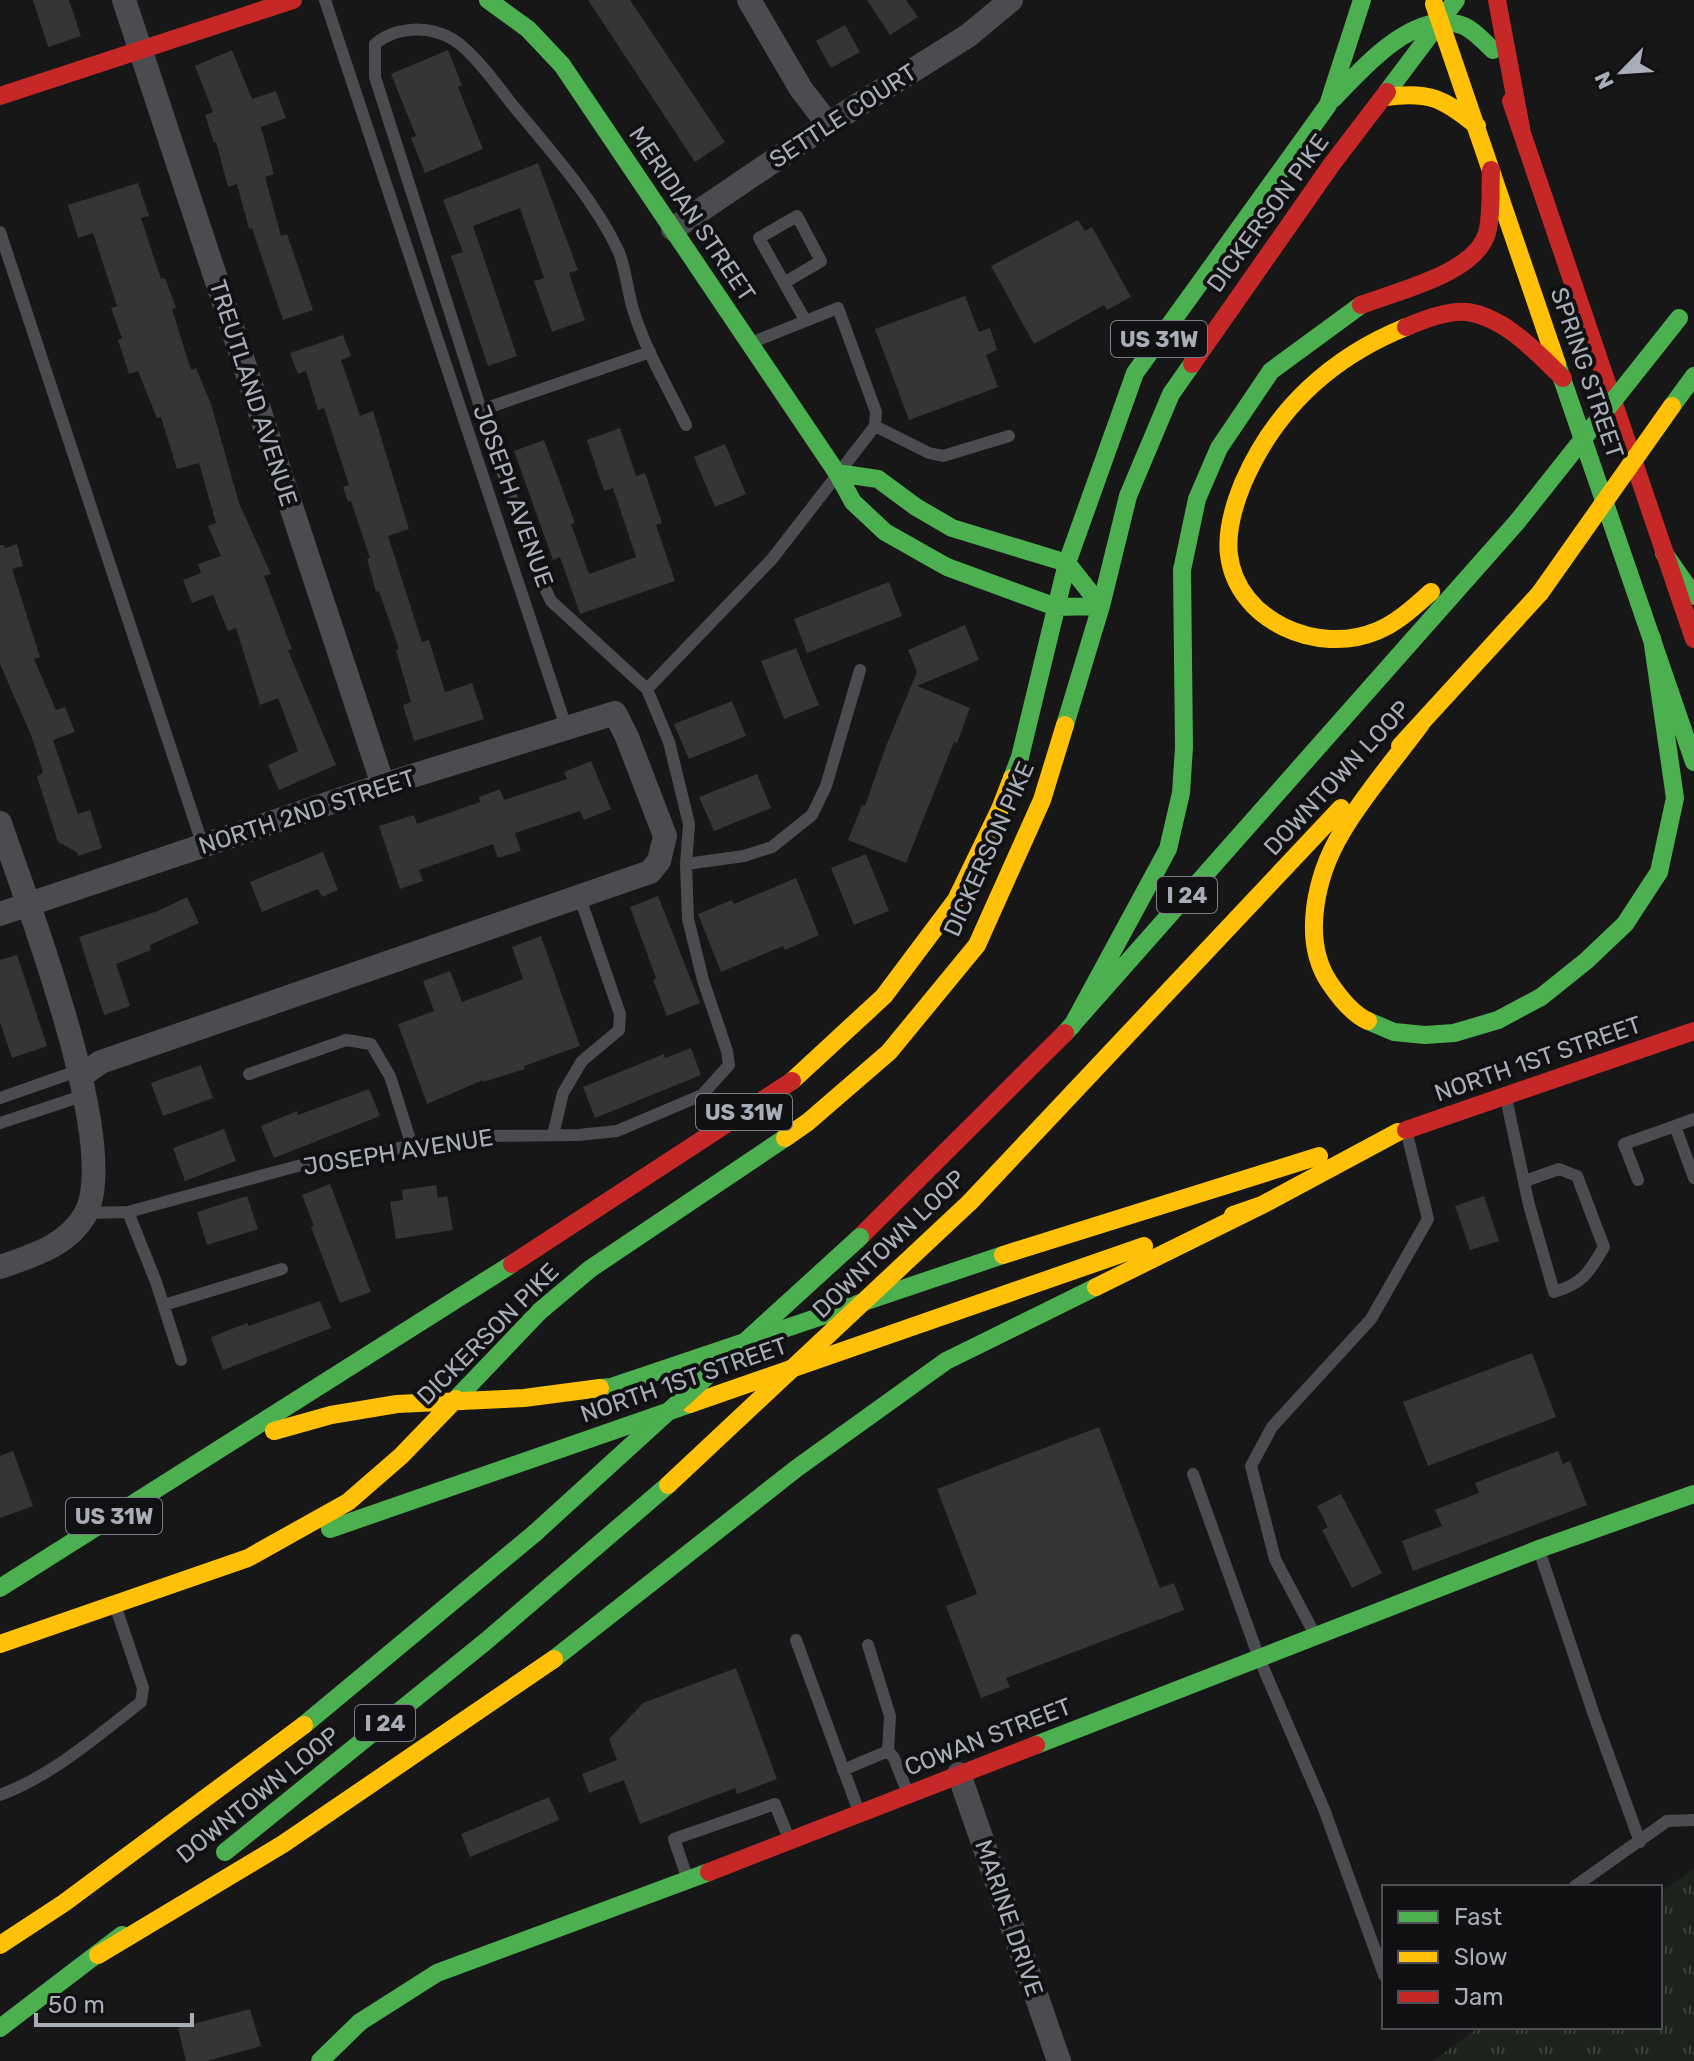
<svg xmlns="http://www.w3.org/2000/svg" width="1694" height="2061" viewBox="0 0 1694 2061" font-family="Rubik,sans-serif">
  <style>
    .grass { fill: url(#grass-tufts) }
    .building { fill: #353536 }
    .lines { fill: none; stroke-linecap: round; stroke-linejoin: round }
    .lane { stroke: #4b4c50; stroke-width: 12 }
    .street { stroke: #4b4c50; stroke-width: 24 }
    .fast { stroke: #4caf50; stroke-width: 18 }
    .slow { stroke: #ffc107; stroke-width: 18 }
    .jam { stroke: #c62828; stroke-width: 18 }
    .fast-bridge { stroke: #4caf50; stroke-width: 18 }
    .slow-bridge { stroke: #ffc107; stroke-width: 18 }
    .labels { text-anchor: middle; stroke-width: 8; stroke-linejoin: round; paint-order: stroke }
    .shield { fill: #111113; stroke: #7b7e86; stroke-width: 2 }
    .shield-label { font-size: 22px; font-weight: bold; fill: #a8adb8 }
    .street-label { font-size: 24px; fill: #a8adb8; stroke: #111113 }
  </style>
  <defs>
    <pattern id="grass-tufts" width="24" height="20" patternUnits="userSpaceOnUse" patternTransform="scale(2)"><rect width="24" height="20" fill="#1d241e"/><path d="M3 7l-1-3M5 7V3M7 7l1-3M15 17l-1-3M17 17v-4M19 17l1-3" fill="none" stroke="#3b413d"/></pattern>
  </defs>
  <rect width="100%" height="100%" fill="#171717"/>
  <path class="grass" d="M1694,1868V2061H1433L1479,2027H1660V1893Z"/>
  <path class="building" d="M33,0H69L81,36L48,47Z
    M588,0H630L725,142L695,162Z
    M867,0H906L918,17L890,35Z
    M845,25L860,52L831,68L816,41Z
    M232,50L252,99L276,91L286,118L261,127L274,174L265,177L281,236L287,234L313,310L283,320L252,228L249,229L237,184L228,187L216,142L214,143L205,115L213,112L195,66Z
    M448,50L462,85L458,87L483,149L425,173L411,138L416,136L391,74Z
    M538,163L578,270L569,273L585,320L552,332L534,281L544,278L520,208L473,226L517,356L488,366L451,256L463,252L443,200Z
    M138,183L149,216L141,218L161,279L165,278L176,308L172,309L191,370L196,368L211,404L239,503L271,574L264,576L292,649L288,650L336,765L279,790L268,765L298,751L278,698L260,705L236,628L228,631L213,595L192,603L183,580L201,573L198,564L221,556L208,526L216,523L199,463L177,469L161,417L157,418L138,371L129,374L118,340L122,338L111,308L117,306L93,233L78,238L68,205Z
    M1078,220L1085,231L1092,227L1131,297L1107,310L1104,305L1034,344L991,266Z
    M965,296L979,332L990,328L997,350L986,355L998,387L909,420L875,329Z
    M343,335L351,356L341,360L360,416L373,411L409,529L388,536L422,642L429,640L445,692L472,683L484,719L414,741L403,705L411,702L396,650L399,649L379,591L376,592L367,559L370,558L351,501L348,502L343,487L349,485L324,408L318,410L306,371L298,374L290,353Z
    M620,428L636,476L645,473L662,523L656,525L675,581L580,614L560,557L553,560L514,451L544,440L575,523L571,524L589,574L636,557L613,488L604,491L587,440Z
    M725,444L746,494L715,507L694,457Z
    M17,544L23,566L12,569L40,657L34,659L56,710L65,707L75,732L53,740L78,814L90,810L102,848L78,856L77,852L58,842L37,777L43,772L31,735L0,664V545H4L5,548Z
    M889,582L902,616L807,653L794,619Z
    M965,625L979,660L917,686L970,708L957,743L954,742L906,863L848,840L862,805L865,806L886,746L917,672L908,650Z
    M796,648L819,705L784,719L761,661Z
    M732,701L746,736L689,759L674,724Z
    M591,761L611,809L584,820L580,811L515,833L521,851L498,858L493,844L419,870L423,881L400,889L379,826L414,815L417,824L480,802L479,797L500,789L504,800L567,779L564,772Z
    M757,774L771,808L714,831L699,797Z
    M323,852L338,890L322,897L318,889L262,912L250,882Z
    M866,854L889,911L854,925L831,868Z
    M796,878L819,935L785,950L783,946L721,972L698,914L732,900L734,904Z
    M658,896L700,1003L667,1016L653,980L656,978L630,907Z
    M187,897L199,923L150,945L151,950L116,964L130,1006L104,1015L79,937L158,911Z
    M541,936L580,1046L524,1066L525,1069L483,1082V1080L427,1104L398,1024L434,1011L423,981L450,971L462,1002L523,979L512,947Z
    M17,955L47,1046L12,1058L0,1022V960Z
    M691,1048L701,1075L595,1118L583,1087L664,1054L665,1058Z
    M201,1065L213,1098L163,1116L151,1083Z
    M369,1089L380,1116L274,1158L261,1126L297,1111L298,1115Z
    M224,1129L236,1161L185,1181L173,1148Z
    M330,1184L371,1292L340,1303L311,1227L314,1226L302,1195Z
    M436,1185L438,1198L447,1196L453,1230L396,1239L390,1202L403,1200L402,1190Z
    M247,1196L258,1229L207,1245L197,1212Z
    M1484,1196L1499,1241L1470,1250L1455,1206Z
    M320,1301L331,1328L223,1370L211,1337L247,1323L249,1326Z
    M1532,1353L1556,1417L1428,1466L1403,1402Z
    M1099,1427L1160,1588L1174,1583L1184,1610L1006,1678L1010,1687L981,1698L946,1606L977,1594L937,1489Z
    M13,1451L33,1506L0,1518V1456Z
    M1558,1451L1563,1464L1570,1461L1587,1505L1413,1571L1402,1541L1442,1526L1435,1510L1479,1493L1475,1483Z
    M1341,1494L1382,1573L1352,1588L1322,1530L1328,1527L1317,1506Z
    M736,1668L777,1779L737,1794L735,1788L640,1824L624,1780L589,1793L582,1774L617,1760L609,1739L643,1703Z
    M549,1797L559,1820L470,1857L461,1834Z
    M250,2009L261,2046L207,2061H186L178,2028Z"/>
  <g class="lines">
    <path class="lane" d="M325,0L567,730
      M0,232L203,846
      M784,283L821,261L797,216L759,238L805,320
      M481,410L650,352
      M875,426L929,453L943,456L1009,436
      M647,689L772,559L875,426L876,412L838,308L753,342
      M686,864L744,856L772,847L812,815L826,786L860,670
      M249,1074L346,1040L371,1044L390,1076L412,1146
      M0,1098L80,1070
      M1506,1098L1529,1205L1554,1292C1582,1284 1589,1273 1604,1247L1577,1176L1559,1169L1525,1181
      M1694,1119L1675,1126L1694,1178
      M0,1123L85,1095
      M553,1135L563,1093L582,1061L619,1030L620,1014L580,898
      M1638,1180L1624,1144L1675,1126
      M128,1212L156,1282L181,1360
      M86,1213L128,1212L305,1164L471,1136L578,1135L617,1131L702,1095L729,1065L727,1051L703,980L688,919L686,864L689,824L669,742L647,689L551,601L537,571L481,410L375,77V44C396,26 430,25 454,40C473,52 497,85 511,103C549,149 592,196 618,250C626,268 627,290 633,309C645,350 668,387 686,425
      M164,1305L282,1269
      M1193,1474L1259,1658L1324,1809L1384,1975
      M1539,1550L1594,1715L1640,1842
      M1314,1633L1275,1559L1251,1466L1272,1427L1371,1319L1428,1219L1407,1134
      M796,1640L859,1812
      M868,1645L890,1716L888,1751
      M843,1770L888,1751L894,1758L907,1791
      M0,1795C53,1775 96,1737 141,1702L143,1688L116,1608
      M687,1877L674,1839L775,1804L789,1839
      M1574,1887L1667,1821L1694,1820"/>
    <path class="street" d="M124,0L383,785
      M749,0L801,89L828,124
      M673,229L828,124L969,35L1011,0
      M0,823C26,901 121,1143 86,1213C69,1245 32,1256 0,1267
      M0,914L383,785L615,713L627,737L665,836L659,861L650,872L101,1062L82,1075
      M959,1774L1059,2061"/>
    <path class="fast" d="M488,0L528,29L562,65L837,473L853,502L885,532L947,567L1056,607L1101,606
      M1387,92L1456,0
      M1333,99C1362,69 1416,6 1464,26C1475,31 1484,42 1493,50
      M1557,364L1694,762
      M1672,406L1694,376
      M837,473L878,479L916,507L952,528L1067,563L1101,606
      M1664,553L1694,596
      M1065,725L1101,606L1128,496L1171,394L1192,364
      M1012,778L1020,757L1067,563L1135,373L1328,105L1362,0
      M1368,1021L1394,1032L1425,1035L1454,1033L1498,1020L1541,997L1586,961L1625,924L1659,872L1675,798L1652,638
      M1072,1026L1168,849L1181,793L1184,747L1182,570L1197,499L1219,448L1271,371L1361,305
      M1065,1033L1517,522
      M600,1388L611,1387L1003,1255
      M456,1399L540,1311L590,1269L785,1138
      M330,1529L690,1404
      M0,1588L512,1264
      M554,1659L797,1468L946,1361L1096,1287
      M304,1725L535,1533
      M1036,1745L1539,1549L1694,1494
      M225,1852L485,1642L668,1485
      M0,2028L122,1935
      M320,2061L360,2022L437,1973L709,1872"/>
    <path class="slow" d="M1434,4L1557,364
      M1385,97C1429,91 1443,98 1477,126
      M1406,327C1332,357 1275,409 1243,483C1234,505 1226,531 1229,555C1237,621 1318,656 1377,631C1397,623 1414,607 1431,592
      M1400,746L1540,593
      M1368,1021C1352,1014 1339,997 1329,982C1301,939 1316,875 1342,832C1363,796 1396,758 1421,724
      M792,1081L884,996L956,900L1000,809L1012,778
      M785,1138L808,1122L889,1052L977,945L1042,800L1065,725
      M970,1202L1341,808
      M1233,1215L1262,1205L1398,1132
      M1003,1255L1319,1156
      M1096,1287L1262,1205
      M690,1404L1144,1246
      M274,1431L331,1415L397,1404L524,1398L600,1388
      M0,1644L248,1558L348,1502L401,1456L456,1399
      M0,1945L64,1903L304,1725
      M98,1955L283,1844L554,1659"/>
    <path class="jam" d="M1497,0L1521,128
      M0,96L293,0
      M1511,101L1694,639
      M1361,305C1397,291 1475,274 1487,233C1492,214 1490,189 1491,170
      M1406,327C1423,320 1448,310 1467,312C1505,317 1537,353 1563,378
      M1192,364L1332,164L1387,92
      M1406,1130L1694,1031
      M860,1237L1065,1033
      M512,1264L792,1081
      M709,1872L1036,1745"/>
    <path class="fast-bridge" d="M1517,522L1679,318
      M535,1533L860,1237"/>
    <path class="slow-bridge" d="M1540,593L1672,406
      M668,1485L970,1202"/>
  </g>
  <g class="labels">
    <g class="shield">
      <rect x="1111" y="321" width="96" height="36" rx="6"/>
      <rect x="1157" y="877" width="60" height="36" rx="6"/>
      <rect x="696" y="1094" width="96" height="36" rx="6"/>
      <rect x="66" y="1498" width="96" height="36" rx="6"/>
      <rect x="355" y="1705" width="60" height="36" rx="6"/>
    </g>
    <g class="shield-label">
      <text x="1159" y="347">US 31W</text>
      <text x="1187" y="903">I 24</text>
      <text x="744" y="1120">US 31W</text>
      <text x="114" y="1524">US 31W</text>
      <text x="385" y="1731">I 24</text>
    </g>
    <g class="street-label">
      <text transform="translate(843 116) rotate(-33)" y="8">SETTLE COURT</text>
      <text transform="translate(1268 213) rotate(-54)" y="8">DICKERSON PIKE</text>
      <text transform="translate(692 214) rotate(56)" y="8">MERIDIAN STREET</text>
      <text transform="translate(1587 373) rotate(71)" y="8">SPRING STREET</text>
      <text transform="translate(253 393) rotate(72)" y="8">TREUTLAND AVENUE</text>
      <text transform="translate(513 496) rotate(70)" y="8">JOSEPH AVENUE</text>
      <text transform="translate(1337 778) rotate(-47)" y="8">DOWNTOWN LOOP</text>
      <text transform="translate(307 812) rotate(-18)" y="8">NORTH 2ND STREET</text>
      <text transform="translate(989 849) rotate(-66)" y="8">DICKERSON PIKE</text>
      <text transform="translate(1538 1059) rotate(-19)" y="8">NORTH 1ST STREET</text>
      <text transform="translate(398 1152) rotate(-9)" y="8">JOSEPH AVENUE</text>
      <text transform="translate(889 1244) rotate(-44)" y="8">DOWNTOWN LOOP</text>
      <text transform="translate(488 1334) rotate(-45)" y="8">DICKERSON PIKE</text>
      <text transform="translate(684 1380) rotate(-19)" y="8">NORTH 1ST STREET</text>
      <text transform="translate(988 1737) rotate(-21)" y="8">COWAN STREET</text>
      <text transform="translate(258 1795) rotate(-39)" y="8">DOWNTOWN LOOP</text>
      <text transform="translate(1009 1918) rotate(71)" y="8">MARINE DRIVE</text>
    </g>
  </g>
  <rect x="1382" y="1885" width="280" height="144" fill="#111113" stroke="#4d4f55" stroke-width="2"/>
  <rect x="1398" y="1911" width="40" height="12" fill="#4caf50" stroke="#4d4f55" stroke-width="2"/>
  <text x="1454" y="1925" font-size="24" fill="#a8adb8">Fast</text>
  <rect x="1398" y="1951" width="40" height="12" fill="#ffc107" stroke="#4d4f55" stroke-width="2"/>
  <text x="1454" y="1965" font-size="24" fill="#a8adb8">Slow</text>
  <rect x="1398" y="1991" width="40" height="12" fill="#c62828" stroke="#4d4f55" stroke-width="2"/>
  <text x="1454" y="2005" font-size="24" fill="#a8adb8">Jam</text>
  <g transform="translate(1622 72) rotate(245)" stroke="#111113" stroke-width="6" paint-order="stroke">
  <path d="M0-6L14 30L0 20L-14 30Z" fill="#a8adb8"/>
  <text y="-12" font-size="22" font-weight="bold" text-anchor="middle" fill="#a8adb8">N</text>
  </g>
  <path d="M36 2013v12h156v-12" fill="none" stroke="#a8adb8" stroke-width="4"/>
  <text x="48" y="2013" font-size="24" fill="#a8adb8" stroke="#111113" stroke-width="6" paint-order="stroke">50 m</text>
</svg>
